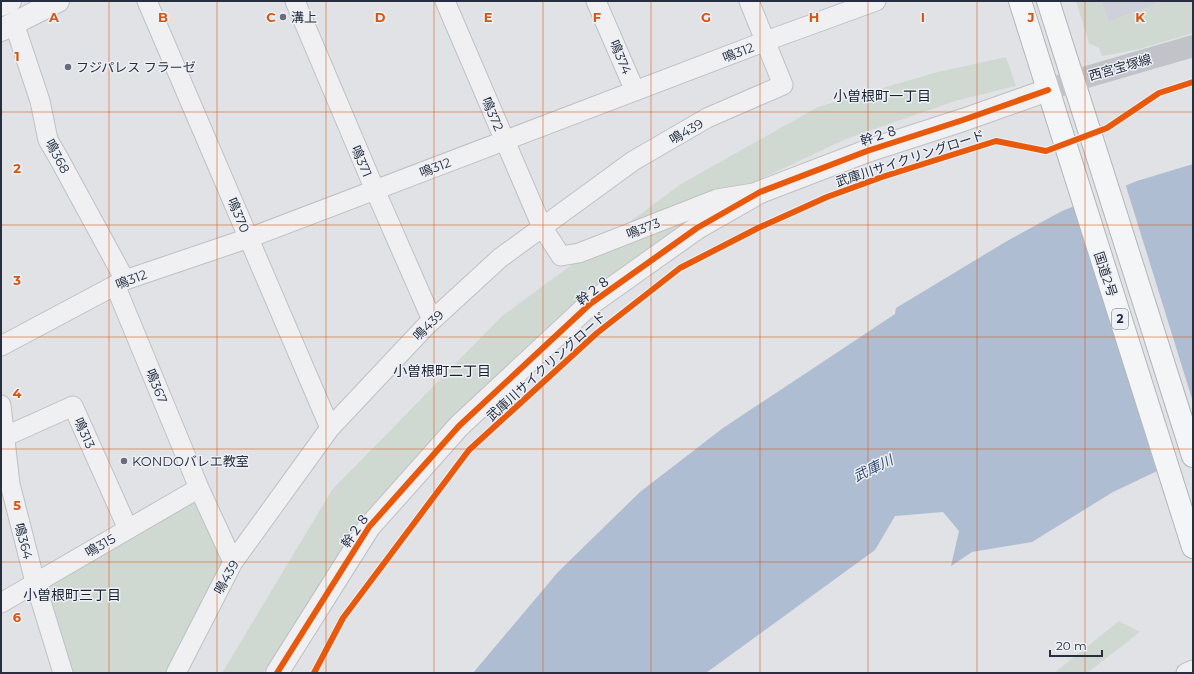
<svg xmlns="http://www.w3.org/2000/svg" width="1194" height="674" viewBox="0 0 1194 674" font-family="Montserrat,'Noto Sans JP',sans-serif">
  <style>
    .built { fill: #ced1d9 }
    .green { fill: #d0d9d1 }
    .water { fill: #aebdd2 }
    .pier { fill: #e0e2e6 }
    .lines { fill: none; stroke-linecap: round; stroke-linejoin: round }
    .minor-casing { stroke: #bec0c4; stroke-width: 21 }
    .tertiary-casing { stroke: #bec0c4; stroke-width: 24 }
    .trunk-casing { stroke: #b2b5bb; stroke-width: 24 }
    .minor { stroke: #f0f0f2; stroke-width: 19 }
    .tertiary { stroke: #f0f0f2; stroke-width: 22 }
    .secondary { stroke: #c1c3c8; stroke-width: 22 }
    .trunk { stroke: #f4f5f6; stroke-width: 22 }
    .cycleway-casing { stroke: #edf0f5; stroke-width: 8 }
    .cycleway { stroke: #e8590c; stroke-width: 6 }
    .grid { fill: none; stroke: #d55511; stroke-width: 1; stroke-opacity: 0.55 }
    .poi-dot { fill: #686d79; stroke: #edf0f5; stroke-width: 1.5 }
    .labels { text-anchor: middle; stroke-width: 3; stroke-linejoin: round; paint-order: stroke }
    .shield { fill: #edf0f5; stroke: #626876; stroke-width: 1 }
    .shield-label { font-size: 12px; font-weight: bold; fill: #272e3f }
    .poi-label { font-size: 13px; fill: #272e3f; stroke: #edf0f5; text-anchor: start }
    .street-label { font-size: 13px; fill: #272e3f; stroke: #edf0f5 }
    .neighbourhood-label { font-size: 14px; fill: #19202f; stroke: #edf0f5 }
    .water-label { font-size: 14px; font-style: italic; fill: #304b73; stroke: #edf0f5 }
    .grid-label { font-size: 13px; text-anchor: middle; font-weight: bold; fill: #d55511; stroke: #edf0f5; stroke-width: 3; stroke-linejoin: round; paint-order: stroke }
  </style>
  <rect width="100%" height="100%" fill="#e0e2e6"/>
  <path class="built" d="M1101,1H1156L1157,4L1109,22Z"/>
  <path class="green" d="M1076,1H1101L1109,22L1157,4L1156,1H1193V33L1139,49L1102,56L1099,48L1089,43Z
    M1006,57L1016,86L955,101L846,139L743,187L682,227L581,297L367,511L263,673H222L332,490L501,317L681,184L818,107L934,73Z
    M193,500L225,566L169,673H71L49,597L51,585Z
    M1119,621L1140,632L1087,673H1054Z"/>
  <path class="water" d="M1193,164V454L1113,492L1032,542L972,552L951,566L959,531L943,512L895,516L875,550L706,673H473L558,572L640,492L723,428L895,314L896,308L1007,241L1062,211L1137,181Z"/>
  <path class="pier" d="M1125,183L1193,402V456L1157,473L1073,204Z"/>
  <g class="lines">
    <defs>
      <path id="minor" d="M147,1L330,428
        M295,1L375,190L432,320
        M445,1L542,227L561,256L579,253L717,199L754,193
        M596,1L635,91
        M14,23L40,101L48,140L58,157L125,280
        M115,285L199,488L233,562
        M1,346L125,280L249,238L766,41L876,1
        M1,405L10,484L35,582L63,673
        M4,437L73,406L128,529
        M1,603L199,488
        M176,673L233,562L330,428L426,326L500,258L633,161L707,118L783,85L749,1
        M1186,673L1193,670"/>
      <path id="tertiary" d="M1,5L10,1
        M1,30L58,1
        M277,673L369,527L459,426L590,304L697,228L760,192L867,151L963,120L1048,90"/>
      <path id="trunk" d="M1020,1L1193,547
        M1048,1L1193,456"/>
    </defs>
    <use href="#minor" class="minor-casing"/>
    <use href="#tertiary" class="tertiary-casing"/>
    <use href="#trunk" class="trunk-casing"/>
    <use href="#minor" class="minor"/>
    <use href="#tertiary" class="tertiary"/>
    <path class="secondary" d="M1048,90L1073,81L1193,46"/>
    <use href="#trunk" class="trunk"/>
    <defs>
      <path id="cycleway" d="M277,673L369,527L459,426L590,304L697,228L760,192L867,151L963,120L1048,90
        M314,673L343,618L469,450L597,333L680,268L758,228L827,197L882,177L996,141L1046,151L1107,128L1159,93L1193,82"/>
    </defs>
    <use href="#cycleway" class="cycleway-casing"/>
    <use href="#cycleway" class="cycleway"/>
  </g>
  <path class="grid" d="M109,1V673M217,1V673M326,1V673M434,1V673M543,1V673M651,1V673M760,1V673M868,1V673M977,1V673M1085,1V673M1,112H1193M1,225H1193M1,337H1193M1,449H1193M1,562H1193"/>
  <g class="poi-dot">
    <circle cx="283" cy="17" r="4"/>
    <circle cx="68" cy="67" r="4"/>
    <circle cx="124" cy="461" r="4"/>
  </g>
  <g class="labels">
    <rect class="shield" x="1112" y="309" width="16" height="20" rx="3"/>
    <g class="shield-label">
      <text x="1120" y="323">2</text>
    </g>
    <g class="poi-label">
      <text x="291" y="22">溝上</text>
      <text x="76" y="72">フジパレス フラーゼ</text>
      <text x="132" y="466">KONDOバレエ教室</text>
    </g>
    <g class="street-label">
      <text transform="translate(738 52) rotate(-21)" y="5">鳴312</text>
      <text transform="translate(621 57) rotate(67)" y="5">鳴374</text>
      <text transform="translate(1120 67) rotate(-16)" y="5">西宮宝塚線</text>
      <text transform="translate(493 114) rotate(67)" y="5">鳴372</text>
      <text transform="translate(686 131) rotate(-30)" y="5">鳴439</text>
      <text transform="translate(879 135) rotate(-18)" y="5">幹２８</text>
      <text transform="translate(58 156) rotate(62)" y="5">鳴368</text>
      <text transform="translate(910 158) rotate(-18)" y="5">武庫川サイクリングロード</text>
      <text transform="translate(362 161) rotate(67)" y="5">鳴371</text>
      <text transform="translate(435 167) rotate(-21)" y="5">鳴312</text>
      <text transform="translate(239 215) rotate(67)" y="5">鳴370</text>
      <text transform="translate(643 228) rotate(-21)" y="5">鳴373</text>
      <text transform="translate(1106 274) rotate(72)" y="5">国道2号</text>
      <text transform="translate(131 279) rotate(-21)" y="5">鳴312</text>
      <text transform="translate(593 290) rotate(-38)" y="5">幹２８</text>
      <text transform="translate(428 325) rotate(-45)" y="5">鳴439</text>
      <text transform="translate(546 366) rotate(-42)" y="5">武庫川サイクリングロード</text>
      <text transform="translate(157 386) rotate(68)" y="5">鳴367</text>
      <text transform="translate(85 433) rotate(66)" y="5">鳴313</text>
      <text transform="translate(355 530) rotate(-55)" y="5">幹２８</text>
      <text transform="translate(24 541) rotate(75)" y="5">鳴364</text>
      <text transform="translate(100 545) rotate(-30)" y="5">鳴315</text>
      <text transform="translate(226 577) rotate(-61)" y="5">鳴439</text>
    </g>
    <g class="neighbourhood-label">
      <text x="882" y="101">小曽根町一丁目</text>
      <text x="442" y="376">小曽根町二丁目</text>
      <text x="72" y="600">小曽根町三丁目</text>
    </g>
    <g class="water-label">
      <text transform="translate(873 468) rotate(-26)" y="5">武庫川</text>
    </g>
  </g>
  <g class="grid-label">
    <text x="54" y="22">A</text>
    <text x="163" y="22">B</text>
    <text x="271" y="22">C</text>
    <text x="380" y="22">D</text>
    <text x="488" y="22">E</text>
    <text x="597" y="22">F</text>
    <text x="706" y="22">G</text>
    <text x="814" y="22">H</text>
    <text x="923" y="22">I</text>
    <text x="1031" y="22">J</text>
    <text x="1140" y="22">K</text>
    <text x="17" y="61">1</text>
    <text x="17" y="173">2</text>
    <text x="17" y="285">3</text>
    <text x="17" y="398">4</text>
    <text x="17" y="510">5</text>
    <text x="17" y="622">6</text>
  </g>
  <rect width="1194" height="674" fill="none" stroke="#272e3f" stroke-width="4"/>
  <path d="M1050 650v6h52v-6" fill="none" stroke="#272e3f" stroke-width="2"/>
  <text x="1056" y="650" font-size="12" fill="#272e3f" stroke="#edf0f5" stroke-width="3" paint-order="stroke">20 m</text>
</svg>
